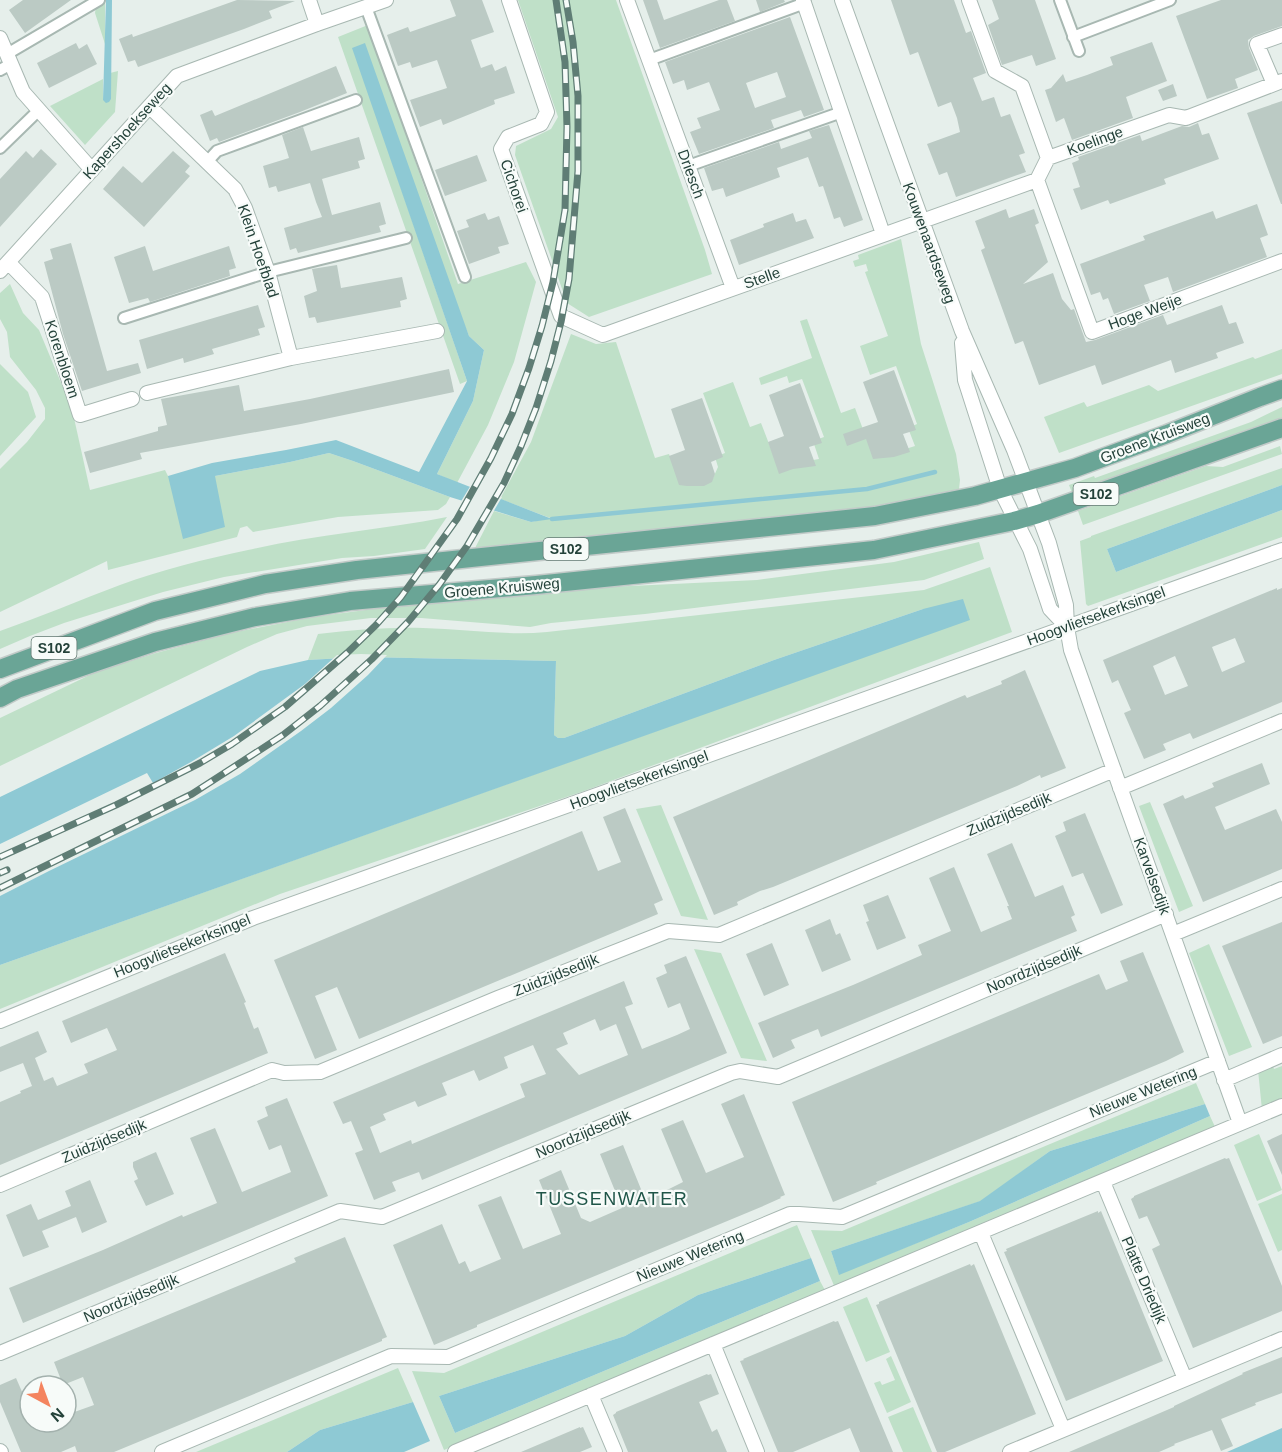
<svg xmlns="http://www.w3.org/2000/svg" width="1282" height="1452" viewBox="0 0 1282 1452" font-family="Arial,sans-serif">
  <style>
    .green { fill: #bfe0c8 }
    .water { fill: #8ec9d4 }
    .pier { fill: #e6efeb }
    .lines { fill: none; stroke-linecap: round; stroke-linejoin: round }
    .stream { stroke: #8ec9d4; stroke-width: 4.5 }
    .building { fill: #bbcac4; fill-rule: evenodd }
    .pedestrian-casing { stroke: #a8b8b2; stroke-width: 14 }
    .minor-casing { stroke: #a8b8b2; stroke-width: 16 }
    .primary-casing { stroke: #c2cac8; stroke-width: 21 }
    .pedestrian { stroke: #fff; stroke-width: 10 }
    .minor { stroke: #fff; stroke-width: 14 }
    .primary { stroke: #6aa596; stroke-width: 18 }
    .rail-casing { stroke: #5f7d75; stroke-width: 7 }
    .rail { stroke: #f7fbf9; stroke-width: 4.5; stroke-dasharray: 14; stroke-linecap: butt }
    .labels { text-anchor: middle; stroke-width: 4.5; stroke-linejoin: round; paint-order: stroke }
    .shield { fill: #f7fbf9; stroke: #637a73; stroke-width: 1.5 }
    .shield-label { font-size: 14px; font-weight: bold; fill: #24423a }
    .street-label { font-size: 15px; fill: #24423a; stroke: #f7fbf9 }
    .quarter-label { font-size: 18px; letter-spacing: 1.5px; fill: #1f5548; stroke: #f7fbf9 }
  </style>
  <rect width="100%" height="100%" fill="#e6efeb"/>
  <path class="green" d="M97,0H105V44L95,13Z
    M518,0H616L705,250L712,274L589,317L567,303L515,155L516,146L551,129L558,117Z
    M368,25L458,284L526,262L536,282L514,362L488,425L457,483L437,474L473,401L484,350L469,336L353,48L467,381L460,384L338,37Z
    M118,71L115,112L85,145L50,106L103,79V100L111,99L110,73Z
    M901,239L921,344L956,454L960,480L959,489L874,507L802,517L474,550L494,511L531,522L550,518L500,499L531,442L571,334L596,344L616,342L655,458L669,454L679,481L713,478L718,467L715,457L725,453L703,393L733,382L750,427L761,423L779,470L796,463L819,459L813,441L824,437L802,379L789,383L787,376L761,385L759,378L812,358L800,321L807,319L841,413L855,408L873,456L893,453L915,446L908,428L917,424L896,366L870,375L860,346L888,336L865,272L868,271L866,264L855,267L853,261L859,259L858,255Z
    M10,284L23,313L39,330L72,409L90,490L165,470L168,476H215L290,462L329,453L353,461L450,497L446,504L438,510L338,517L253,532L247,526L240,528L237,537L108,570L107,561L0,612V469L27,442L45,419V408L36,390L10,357L7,332L0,319V293Z
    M1282,349V374L1059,453L1044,417L1084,402L1087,407L1149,385L1158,391L1253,357L1255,359Z
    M0,364L28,392L36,417L0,456Z
    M1282,407V418L1072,493L1069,485L1094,476L1095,478L1251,422Z
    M1280,446L1282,454L1083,525L1078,511L1206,466L1223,467Z
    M1282,468V485L1107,549L1116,572L1282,510V537L1088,606L1086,604L1080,541L1091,537V536Z
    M447,517L425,549L374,556L342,558L224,577L163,592L64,623L30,636L0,649V631C40,617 80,600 120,585C161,570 205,559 248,550C313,535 381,530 447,517Z
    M979,542L984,559L924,580L645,614L551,623L530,627L421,618H371L307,626L277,634L247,647L0,766V718L96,672L156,653L231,633L313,617L373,609L610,587L757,580L894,562Z
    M990,567L1012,632L584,791L280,894L0,1009V965L970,619L923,609L774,660L564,738H558L554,735L556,661L361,657L308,660L318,634C353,630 388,627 423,628C465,629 506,636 547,632L924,590Z
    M1150,802L1193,906L1179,912L1139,806Z
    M661,805L708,920L681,916L636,809Z
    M1209,944L1252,1047L1229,1056L1189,953Z
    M694,949L721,953L767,1061L741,1058Z
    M1272,1064L1274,1069L1282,1066V1102L1262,1110L1258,1070Z
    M1196,1083L1205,1104L1050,1151L981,1201L831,1251L839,1274L969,1222L1210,1116L1216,1129L835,1288L811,1230L842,1231Z
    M1259,1134L1282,1190L1257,1201L1234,1145Z
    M1282,1194V1250L1278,1252L1258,1204Z
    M797,1225L811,1258L698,1295L625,1336L439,1396L455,1433L820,1281L826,1292L444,1450L412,1371L444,1373Z
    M867,1297L890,1352L866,1362L843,1307Z
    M891,1356L911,1402L887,1413L874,1383L880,1381L882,1385L895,1380L886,1359Z
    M398,1368L413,1402L320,1430L287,1452H196Z
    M913,1407L932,1452H903L888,1417Z"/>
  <path class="water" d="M106,0H112L111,99L109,102L106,103L103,100Z
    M365,43L469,336L484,350L473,401L437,474L552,519L531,522L450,497L353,461L329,453L290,462L215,476L225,527L183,539L168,476L212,463L286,450L336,440L419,472L467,381L352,48Z
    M1282,485V510L1116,572L1107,549Z
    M963,599L970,620L0,965V797L260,671L308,660L361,657L556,661L554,735L558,738H564L774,660L923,609Z
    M1205,1104L1210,1116L969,1222L839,1275L831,1251L980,1201L1050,1151Z
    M811,1258L820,1281L455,1433L439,1396L625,1336L698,1295Z
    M413,1402L430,1441L404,1452H287L320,1430Z
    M1282,1428V1452H1227Z"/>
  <path class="pier" d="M471,485L502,497L492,514L460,503Z
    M361,654L387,655L368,675L331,708L301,731L240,774L195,800L49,871L0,896V844L147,773L153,783L191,762L234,736L305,684L337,655Z"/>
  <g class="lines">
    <path class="stream" d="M552,519L867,489L935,472"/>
  </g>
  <path class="building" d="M23,0H71L25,33L9,10Z
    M237,0L295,1L269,11L272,18L244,29L138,67L135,60L128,62L119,39L132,34L133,37Z
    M450,0H482L494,32L471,40L481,68L492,64L495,71L506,66L515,93L494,100L495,104L443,125L441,119L420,127L410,100L447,88L437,60L412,68L410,62L398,66L387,35L408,27L410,32L456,16Z
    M643,0H657L664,20L719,0H727L735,21L660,48Z
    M756,0H784L785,2L760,12Z
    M891,0H954L966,33L971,31L986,73L973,78L982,101L994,97L1001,117L1010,114L1025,153L1019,155L1026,172L956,197L947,172L939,175L927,144L960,132L957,118L951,102L938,107L918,52L910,55Z
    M992,0H1035L1056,59L1036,66L1032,55L1002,65L988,25L999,19Z
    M1221,0H1282V26L1254,36L1248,40L1249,48L1258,70L1235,79L1238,88L1207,99L1176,16Z
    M790,17L824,110L804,117L801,110L771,120L774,128L699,154L690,132L701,128L697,118L720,110L709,82L687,90L684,80L673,84L665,62ZM777,72L786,97L755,108L746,83Z
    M1152,42L1167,81L1126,97L1133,118L1072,140L1064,118L1056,122L1045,90L1051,88L1063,74L1066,82L1087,75L1113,65L1110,57Z
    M76,43L79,49L87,44L97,64L49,88L37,63Z
    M336,66L347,93L300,112L219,142L217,138L210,141L200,115L212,110L215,116Z
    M1173,84L1177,96L1163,101L1158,90Z
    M1282,101V204H1281L1247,113Z
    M1198,123L1202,135L1209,133L1219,159L1164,179L1166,184L1110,204L1108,200L1081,210L1073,189L1080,187L1072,163L1079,160L1078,157L1140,135L1142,141L1182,126L1189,127Z
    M829,125L863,220L844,227L840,217L834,219L823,186L819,187L808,157L777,168L780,177L726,197L723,188L712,191L704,168L779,142L781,149L812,138L809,131Z
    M303,127L311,151L359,137L365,159L358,161L360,168L322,179L332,215L380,202L386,224L379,226L381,232L298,253L296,248L290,250L284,228L322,217L316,202L310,183L278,192L276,186L269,188L263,166L289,158L282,135Z
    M41,149L57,164L0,227V179L26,151L33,158Z
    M173,151L190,166L185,172L190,176L144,227L103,189L123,166L142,183Z
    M477,155L487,181L445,196L435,170Z
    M1257,204L1268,235L1260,238L1267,257L1173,292L1168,277L1144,285L1150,301L1114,314L1108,298L1103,300L1100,292L1091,295L1080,264L1145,240L1143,236L1213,211L1216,219Z
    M1006,209L1009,218L1034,209L1039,223L1035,225L1048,262L1023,284L1053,273L1062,299L1071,310L1074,309L1086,342L1095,340L1163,315L1167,325L1222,305L1229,324L1236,322L1244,343L1216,353L1218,358L1175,373L1171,360L1102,385L1095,365L1039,385L1023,341L1015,344L981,250L985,248L975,221Z
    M485,213L488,220L499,216L509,244L498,247L500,253L469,264L457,231L469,227L466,220Z
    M793,213L796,222L806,219L814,238L739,265L730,240L764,227L763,224Z
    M71,243L107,371L138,363L141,373L82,391L63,334L44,262L53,259L50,249Z
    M145,246L153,271L229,246L236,268L229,270L230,276L150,302L148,298L129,303L114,257Z
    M337,265L341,288L402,277L407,299L400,301L401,307L317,323L315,317L309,318L304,296L317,291L312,269Z
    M258,305L265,327L258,329L260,335L212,349L214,354L184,363L183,358L147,369L139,340Z
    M449,369L454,392L301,424L140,453L142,459L90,473L84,452L158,431V427L167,425L161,399L239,385L244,411L310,399Z
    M894,370L916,430L903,434L910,452L894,457L873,459L866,439L847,446L843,434L878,422L863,382Z
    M800,383L822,443L809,447L816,466L793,469L779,474L768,442L784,436L769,395Z
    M702,398L723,457L711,462L715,474L712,482L704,486H687L679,485L669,456L685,450L671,409Z
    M1277,588V590L1282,588V702L1193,739L1190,733L1163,744L1166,750L1144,759L1124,713L1131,710L1118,680L1112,683L1103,660ZM1235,638L1245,662L1222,672L1212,647ZM1175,656L1188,686L1165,695L1153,666Z
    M1025,670L1066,768L1041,778L1040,775L1017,786L773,887L760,891L737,902L738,905L714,915L673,817L965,695L967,698L1002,684L1001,681Z
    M1262,763L1270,784L1215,807L1225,830L1276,809L1282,822V869L1203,902L1163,804L1183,795L1185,799L1214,787L1212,783Z
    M625,808L663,900L654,904L658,914L359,1039L337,987L315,996L337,1050L315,1059L274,960L582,831L598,871L621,862L603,817Z
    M1085,813L1123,905L1101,914L1083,873L1072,877L1055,836L1066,831L1063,822Z
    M1012,843L1035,897L1063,885L1075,915L1071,917L1077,931L821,1037L818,1029L791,1040L795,1048L773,1058L758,1023L853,985L922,955L918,945L951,931L929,878L954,867L981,932L1012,919L1007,906H1009L987,854Z
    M888,895L906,938L877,950L866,922L869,921L863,905Z
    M830,919L836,935L840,933L851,960L822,972L805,930Z
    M1282,922V1036L1263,1044L1222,946Z
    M772,943L789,985L764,996L746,954Z
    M1143,952L1184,1052L1166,1061L876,1182L877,1184L833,1202L792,1102L1099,974L1106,990L1128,981L1120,961Z
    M225,953L246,1002L244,1003L254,1029L258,1027L268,1053L0,1165V1102L21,1093L20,1091L32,1086L23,1063L0,1072V1047L38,1031L47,1052L35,1058L44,1081L53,1077L57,1086L88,1073L84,1064L117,1050L107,1028L71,1043L62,1021Z
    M686,956L727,1053L422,1180L419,1172L392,1182L396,1191L374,1200L355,1153L363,1150L351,1121L343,1124L333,1102L624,981L633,1004L625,1007L642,1049L677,1035L690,1029L680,1003L668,1008L656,978L667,973L664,965ZM595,1019L600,1031L616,1024L628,1055L579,1075L556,1049L568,1044L563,1033ZM533,1045L546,1074L520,1084L525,1097L412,1144L411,1140L380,1153L370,1127L386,1120L383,1114L415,1101L418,1107L447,1095L442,1083L474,1070L479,1081L508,1068L504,1057Z
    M744,1094L785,1195L780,1197L781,1198L761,1207L477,1325V1327L434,1345L393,1245L442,1224L459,1264L465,1261L470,1272L501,1259L478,1205L501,1196L523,1249L561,1234L539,1180L561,1170L581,1218L590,1222L622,1208L600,1154L623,1145L645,1199L669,1189L683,1182L661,1129L683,1120L706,1173L744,1157L721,1104Z
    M287,1098L328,1196L23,1323L9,1288L103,1250L182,1215L183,1217L217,1203L190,1138L215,1128L242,1192L291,1172L281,1145L269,1150L257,1121L268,1116L265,1107Z
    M1282,1134V1175L1267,1141Z
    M156,1152L174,1194L146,1206L134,1181L138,1179L133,1167V1162Z
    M1225,1158L1226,1159L1229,1158L1282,1286V1311L1193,1348L1152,1249L1160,1245L1147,1216L1139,1219L1131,1199L1134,1197V1196Z
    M90,1180L107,1222L82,1233L76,1217L42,1231L49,1247L23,1257L6,1215L31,1204L38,1220L71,1206L65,1191Z
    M1098,1211V1213L1101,1211L1163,1361L1066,1401L1004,1252L1007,1251L1006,1249Z
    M345,1237L387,1337L382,1339V1341L114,1452H77L75,1446L61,1452H21L0,1402V1385L16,1378L30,1410V1422H66V1415L94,1405L83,1377L63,1385L54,1362L296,1262L294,1258Z
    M970,1264L971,1266L974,1264L1036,1414L945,1452H937L876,1305L879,1304V1302Z
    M834,1321L835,1322L838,1321L893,1452H860L850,1428L793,1452H778L740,1361L744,1360L743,1359Z
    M1282,1357V1393L1255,1403L1256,1405L1221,1419L1233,1446L1221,1451L1212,1430L1174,1444L1175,1445L1159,1452H1069L1174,1407V1406L1243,1374L1242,1373Z
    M707,1374L708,1375L711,1374L719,1394L699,1402L712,1432L717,1429L727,1452H628L613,1415L616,1413V1412Z
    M580,1427V1428L583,1427L592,1447L580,1452H521Z"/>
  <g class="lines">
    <defs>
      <path id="pedestrian" d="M1060,0L1079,51
        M366,7L465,277
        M1073,37L1170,0
        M7,54L99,0
        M649,60L805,3
        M0,70L11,64
        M0,148L39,110
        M207,162L217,151L356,100
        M688,166L842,112
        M124,318L268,272L406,238"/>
      <path id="minor" d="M309,0L317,24
        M509,0L547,112L541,124L508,137L501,149L561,316L603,335L1037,180L1048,158L1169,115L1186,118L1282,81
        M627,0L733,288
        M803,0L883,234
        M842,0L962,331L1014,450L1049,543L1066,605L1067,627L1071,650L1240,1123
        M969,0L995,71L1022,86L1048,158
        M0,38L23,92L92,170
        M1274,84L1257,44L1282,35
        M150,107L235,189L245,208L268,272L291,358
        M1037,180L1092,332L1282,261
        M8,262L42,297L80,415L132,399
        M0,271L177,76L317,24L386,0
        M962,343L965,380L1000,489L1030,549L1050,609L1067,627
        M147,393L291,358L437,331
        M1120,788L1282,721
        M1173,934L1282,889
        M0,1021L253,918L1282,550
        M1224,1080L1282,1055
        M1103,1182L1185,1379
        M0,1185L272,1070L284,1073L320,1072L498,998L668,931L719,935L1114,770
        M981,1233L1063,1429
        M713,1344L757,1452
        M0,1353L340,1211L382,1217L731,1073L740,1071L778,1077L1166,914
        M591,1395L615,1452
        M0,1451L1,1452
        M162,1452L391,1356L448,1357L790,1214H799L842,1217L1218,1061
        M455,1452L1282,1106
        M1010,1452L1282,1339"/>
      <path id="primary" d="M0,669L155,611L265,584L357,570L875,516L975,496L1075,468L1167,434L1260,397L1282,389
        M0,698L17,689L155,642L255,617L350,601L536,585L874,550L1014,521L1038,514L1282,428"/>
    </defs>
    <use href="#pedestrian" class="pedestrian-casing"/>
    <use href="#minor" class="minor-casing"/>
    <use href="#primary" class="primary-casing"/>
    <use href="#pedestrian" class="pedestrian"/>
    <use href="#minor" class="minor"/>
    <use href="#primary" class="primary"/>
    <defs>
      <path id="rail" d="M0,857L116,805L200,763L232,744L285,707L347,653L376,625L401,597L457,519L491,458L512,414L529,368L542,326L553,282L565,210L567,127L565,62L556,0
        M0,873L7,870
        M0,888L192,794L283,735L320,706L372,659L408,622L439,585L467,546L504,483L521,446L536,408L551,361L561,322L569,279L578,171V96L573,42L566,0"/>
    </defs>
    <use href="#rail" class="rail-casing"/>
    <use href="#rail" class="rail"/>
  </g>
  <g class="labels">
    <g class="shield">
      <rect x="1073.5" y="483" width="45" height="22" rx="4.5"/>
      <rect x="543.5" y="538" width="45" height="22" rx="4.5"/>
      <rect x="31.5" y="637" width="45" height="22" rx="4.5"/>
    </g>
    <g class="shield-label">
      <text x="1096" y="499">S102</text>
      <text x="566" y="554">S102</text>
      <text x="54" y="653">S102</text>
    </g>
    <g class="street-label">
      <text transform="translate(127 131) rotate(-48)" y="5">Kapershoekseweg</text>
      <text transform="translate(1095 141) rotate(-20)" y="5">Koelinge</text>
      <text transform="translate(691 174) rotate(70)" y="5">Driesch</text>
      <text transform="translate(514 186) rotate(71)" y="5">Cichorei</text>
      <text transform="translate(929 243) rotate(70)" y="5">Kouwenaardseweg</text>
      <text transform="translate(258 251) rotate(71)" y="5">Klein Hoefblad</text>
      <text transform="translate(762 278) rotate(-20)" y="5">Stelle</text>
      <text transform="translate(1145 312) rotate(-20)" y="5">Hoge Weije</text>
      <text transform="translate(62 359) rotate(72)" y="5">Korenbloem</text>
      <text transform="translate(1155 438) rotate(-21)" y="5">Groene Kruisweg</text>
      <text transform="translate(502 588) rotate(-5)" y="5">Groene Kruisweg</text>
      <text transform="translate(1096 616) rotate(-20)" y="5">Hoogvlietsekerksingel</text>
      <text transform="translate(639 780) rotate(-20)" y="5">Hoogvlietsekerksingel</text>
      <text transform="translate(1009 814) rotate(-23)" y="5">Zuidzijdsedijk</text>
      <text transform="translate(1152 876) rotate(70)" y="5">Karvelsedijk</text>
      <text transform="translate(182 946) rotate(-22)" y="5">Hoogvlietsekerksingel</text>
      <text transform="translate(1034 969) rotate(-23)" y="5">Noordzijdsedijk</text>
      <text transform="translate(556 975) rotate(-22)" y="5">Zuidzijdsedijk</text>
      <text transform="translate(1143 1092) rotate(-22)" y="5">Nieuwe Wetering</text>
      <text transform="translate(583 1134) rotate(-23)" y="5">Noordzijdsedijk</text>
      <text transform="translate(104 1141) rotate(-23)" y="5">Zuidzijdsedijk</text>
      <text transform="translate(690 1256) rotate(-22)" y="5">Nieuwe Wetering</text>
      <text transform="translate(1144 1280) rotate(67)" y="5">Platte Driedijk</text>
      <text transform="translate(131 1298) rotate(-23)" y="5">Noordzijdsedijk</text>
    </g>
    <g class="quarter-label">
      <text x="612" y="1205">TUSSENWATER</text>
    </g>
  </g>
  <g transform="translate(48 1404) rotate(139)"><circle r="28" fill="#f7fbf9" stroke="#a3b1ad" stroke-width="1.5"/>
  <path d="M0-4.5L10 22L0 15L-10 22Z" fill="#f4845f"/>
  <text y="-9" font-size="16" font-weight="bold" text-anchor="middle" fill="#24423a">N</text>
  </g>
</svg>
